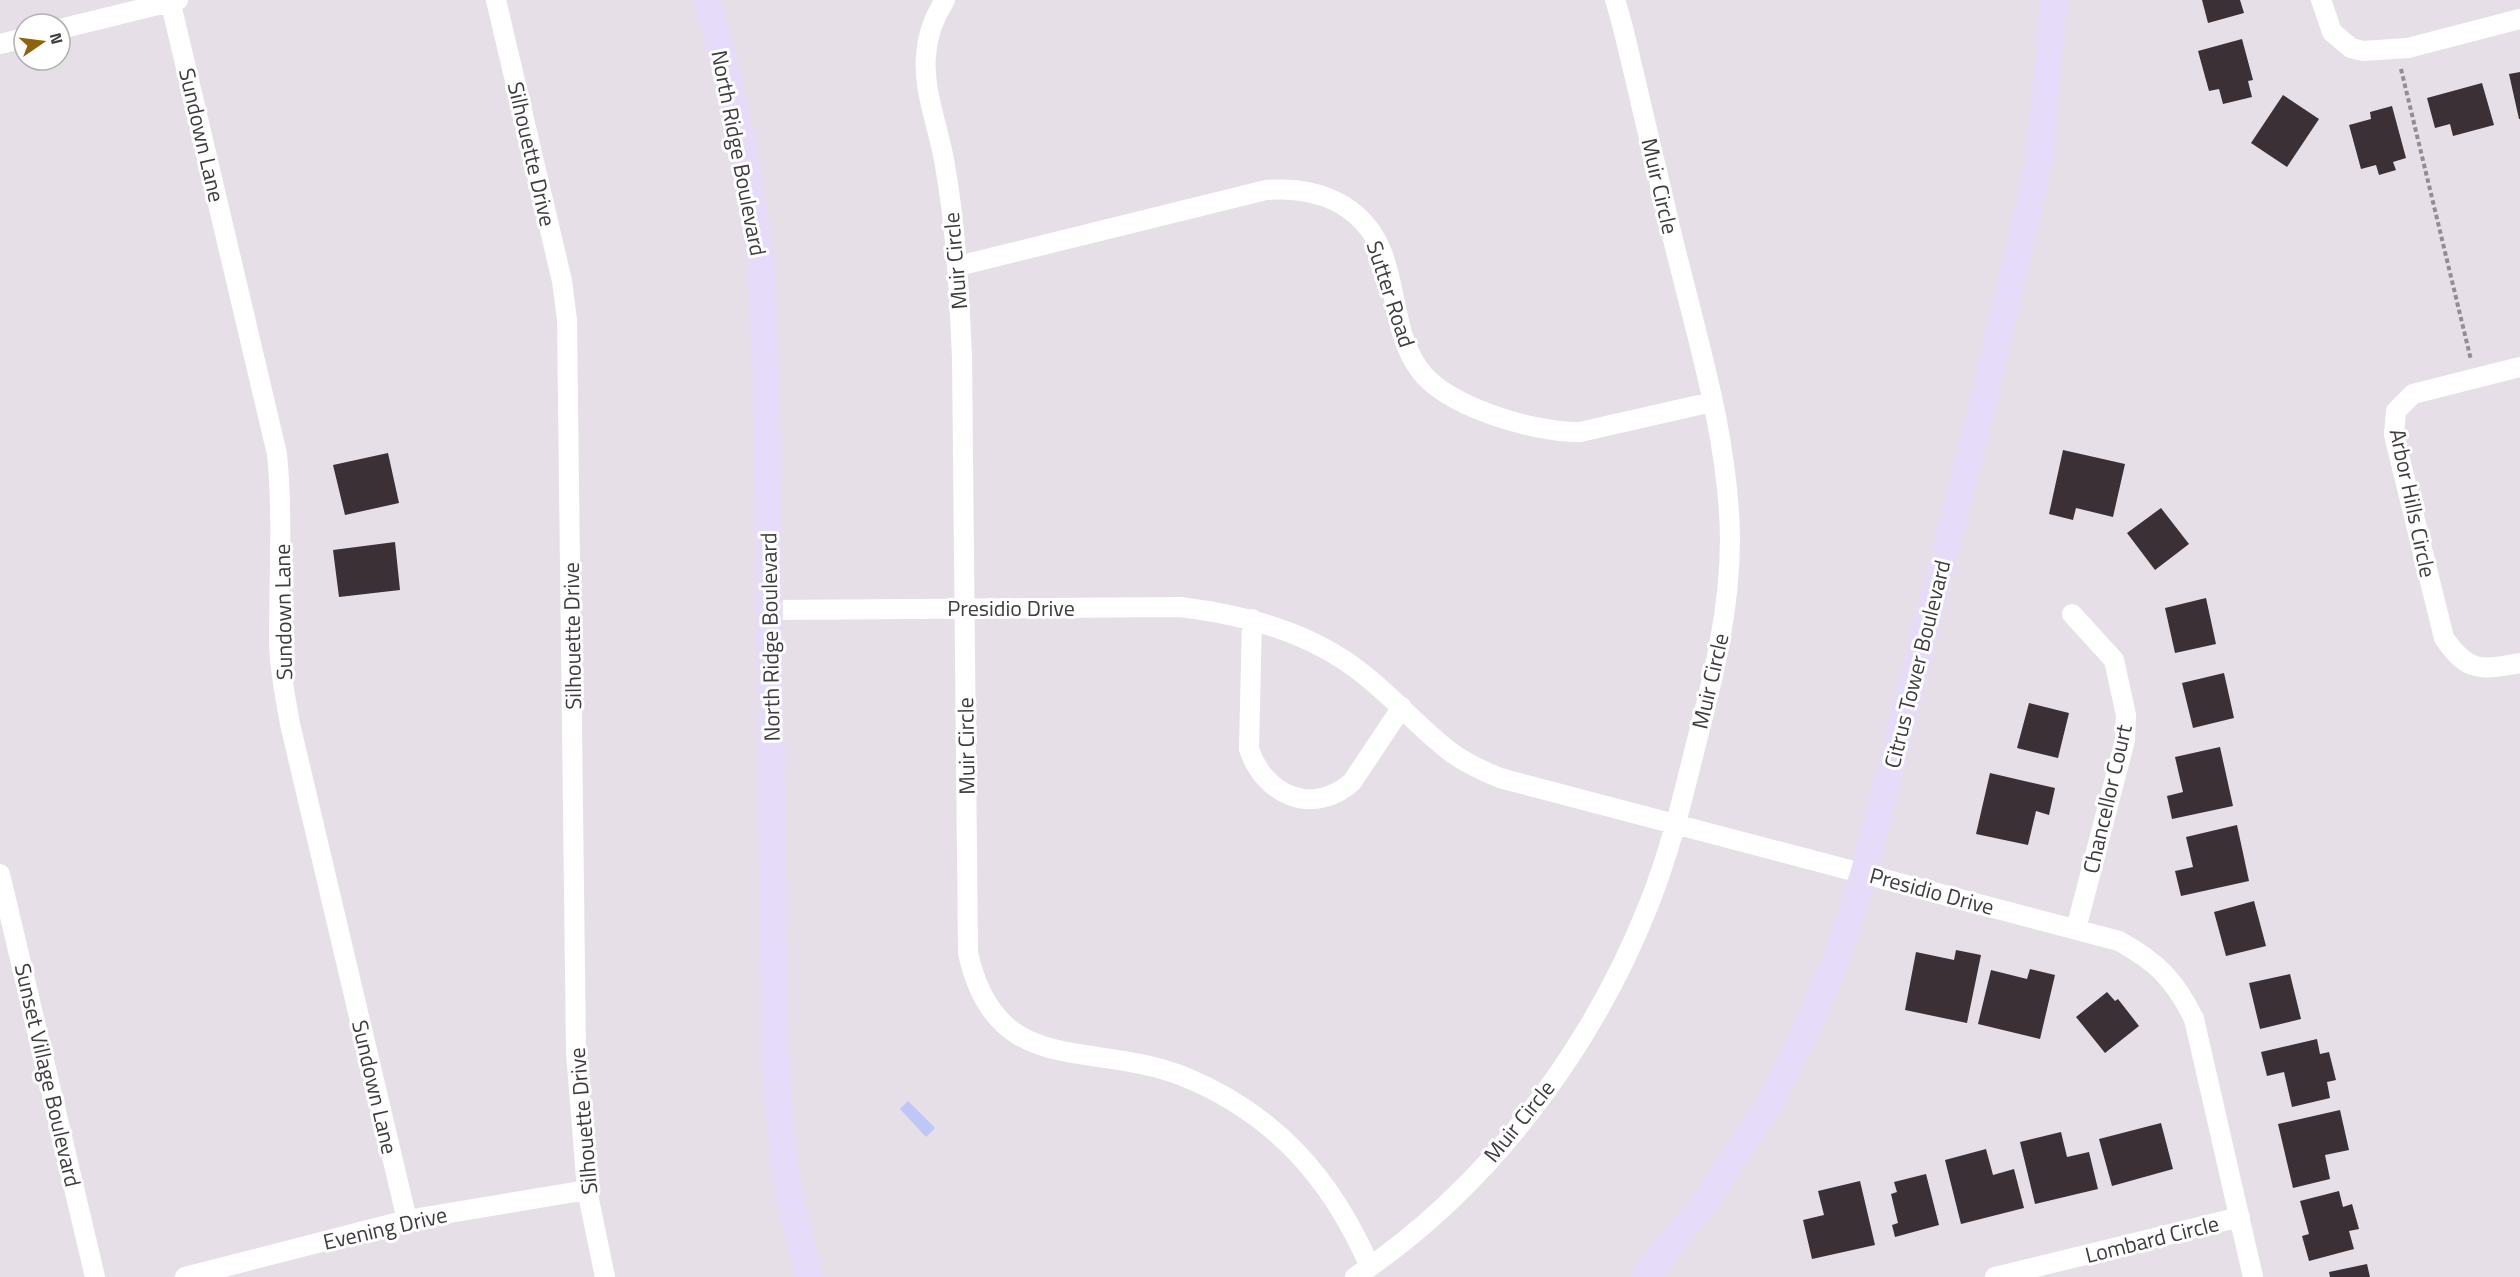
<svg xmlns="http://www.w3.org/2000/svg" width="2520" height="1277" viewBox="0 0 2520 1277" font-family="'Titillium Web',sans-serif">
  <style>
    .water { fill: #bdc8f7 }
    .building { fill: #3a3035 }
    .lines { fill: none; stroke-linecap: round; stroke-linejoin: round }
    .path { stroke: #938d93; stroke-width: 4; stroke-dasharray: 4.5 3; stroke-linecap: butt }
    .street { stroke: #fff; stroke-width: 20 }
    .secondary { stroke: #e6dcfa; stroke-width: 27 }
    .labels { text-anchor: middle; stroke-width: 6; stroke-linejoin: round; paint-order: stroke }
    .street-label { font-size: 22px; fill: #3f3c3f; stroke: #fff }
  </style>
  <rect width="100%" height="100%" fill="#e7dfe8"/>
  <path class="water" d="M908,1101L935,1128L926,1137L900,1109Z"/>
  <path class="building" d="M2202,0H2240L2244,13L2208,23Z
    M2242,39L2253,80L2248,81L2252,97L2223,104L2219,89L2209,91L2198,51Z
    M2520,72V119H2519L2509,74Z
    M2482,83L2494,125L2453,136L2450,124L2435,128L2427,98Z
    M2283,95L2319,119L2287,167L2251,143Z
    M2392,106L2406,158L2393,162L2396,170L2379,175L2376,165L2361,169L2349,125L2371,119L2370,112Z
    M2063,450L2125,464L2113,517L2076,508L2073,520L2049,514Z
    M388,453L399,503L345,515L333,465Z
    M2161,508L2189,544L2155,570L2127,533Z
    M395,542L400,590L339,597L333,550Z
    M2206,598L2216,644L2175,653L2165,608Z
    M2224,673L2234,718L2193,728L2182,683Z
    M2029,703L2069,713L2058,758L2017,748Z
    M2220,747L2233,806L2172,819L2167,796L2183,792L2175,757Z
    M1990,773L2055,788L2049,815L2036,811L2028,845L1976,834Z
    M2237,825L2249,881L2181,896L2175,871L2193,867L2186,837Z
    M2254,901L2266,946L2226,956L2214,912Z
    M1956,950L1981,955L1967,1023L1905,1010L1916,952L1954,960Z
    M2030,969L2055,975L2040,1039L1978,1024L1991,970L2027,979Z
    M2290,974L2301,1019L2260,1029L2249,983Z
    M2107,992L2115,1001L2118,999L2139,1026L2105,1053L2076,1017Z
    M2317,1039L2320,1054L2329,1052L2336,1080L2327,1082L2330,1098L2292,1107L2284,1072L2267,1076L2261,1052Z
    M2340,1110L2349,1150L2325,1155L2330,1179L2293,1188L2278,1124Z
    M2161,1123L2173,1169L2112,1186L2099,1139Z
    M2061,1132L2067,1157L2089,1152L2098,1189L2035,1204L2020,1142Z
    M1986,1149L1993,1175L2014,1169L2024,1208L1961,1224L1945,1160Z
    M1926,1174L1939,1225L1895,1237L1892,1225L1898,1223L1891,1194L1897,1192L1894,1182Z
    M1860,1181L1875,1245L1812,1259L1803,1220L1824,1215L1818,1191Z
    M2339,1191L2343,1207L2352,1204L2359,1229L2349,1231L2354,1249L2309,1261L2302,1236L2309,1234L2300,1201Z
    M2367,1264L2370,1277H2330L2329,1272Z"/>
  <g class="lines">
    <path class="path" d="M2401,69L2471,360"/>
    <path class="street" d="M170,0L277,454C283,516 279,576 279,637C279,666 285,695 290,724L407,1220
      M496,0L562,281L567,320L576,1052L587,1190L605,1277
      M945,0C934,17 927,35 926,56C923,90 938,126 944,160C956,225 959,291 962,357L968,953C996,1081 1092,1039 1185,1077C1275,1114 1332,1179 1370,1267
      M2321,0L2332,32L2351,48L2363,51L2408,48L2520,19
      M60,29L178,0
      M0,44L24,38
      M958,266L1266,190C1316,186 1362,203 1382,252C1397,291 1394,334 1419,369C1445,407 1536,433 1580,432L1712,402
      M2520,367L2413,394L2396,411L2394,435L2444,638C2468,673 2481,670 2520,663
      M770,610L1180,607C1245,615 1311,632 1363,674C1394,698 1420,729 1452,753C1467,764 1483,771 1500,778L2119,941C2157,962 2175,980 2194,1019L2253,1277
      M2072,614L2114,660L2126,715L2125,740L2076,929
      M1252,619L1249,749C1264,795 1313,817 1352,782L1402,707
      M0,874L95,1277
      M185,1277L407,1220L587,1190
      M1355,1277C1487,1189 1591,1051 1649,904C1669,854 1682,801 1695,748C1713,679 1730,611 1730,539C1729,435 1694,328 1670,227C1659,179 1647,131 1636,82C1629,55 1624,27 1615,0
      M1995,1277L2240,1217"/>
    <path class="secondary" d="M707,0C731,84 751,172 760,259C764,296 764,335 766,373L775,1056L781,1134L789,1193L809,1277
      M1644,1277L1703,1205L1773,1097L1805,1033L1838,954L1864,873L1983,403L2039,162L2054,0"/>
  </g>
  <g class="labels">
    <g class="street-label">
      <text transform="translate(202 135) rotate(77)" y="8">Sundown Lane</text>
      <text transform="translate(739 153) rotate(79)" y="8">North Ridge Boulevard</text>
      <text transform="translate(532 154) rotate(77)" y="8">Silhouette Drive</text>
      <text transform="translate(1660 186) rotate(77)" y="8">Muir Circle</text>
      <text transform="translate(955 261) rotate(-95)" y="8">Muir Circle</text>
      <text transform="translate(1391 294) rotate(72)" y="8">Sutter Road</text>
      <text transform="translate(2413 503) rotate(78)" y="8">Arbor Hills Circle</text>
      <text x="1011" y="616">Presidio Drive</text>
      <text transform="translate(283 612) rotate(-91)" y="8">Sundown Lane</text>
      <text transform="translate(572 636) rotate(-91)" y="8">Silhouette Drive</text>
      <text transform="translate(770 637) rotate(-91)" y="8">North Ridge Boulevard</text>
      <text transform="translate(1917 664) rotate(-76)" y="8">Citrus Tower Boulevard</text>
      <text transform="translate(1710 681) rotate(-77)" y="8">Muir Circle</text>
      <text transform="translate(966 746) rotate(-91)" y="8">Muir Circle</text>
      <text transform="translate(2107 799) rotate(-77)" y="8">Chancellor Court</text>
      <text transform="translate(1932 891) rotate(15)" y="8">Presidio Drive</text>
      <text transform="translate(48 1075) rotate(77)" y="8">Sunset Village Boulevard</text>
      <text transform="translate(375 1087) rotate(77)" y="8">Sundown Lane</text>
      <text transform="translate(583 1121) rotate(-95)" y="8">Silhouette Drive</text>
      <text transform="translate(1519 1121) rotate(-51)" y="8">Muir Circle</text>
      <text transform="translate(385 1228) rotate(-13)" y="8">Evening Drive</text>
      <text transform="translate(2152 1239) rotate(-14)" y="8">Lombard Circle</text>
    </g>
  </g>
  <g transform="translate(42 42) rotate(76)"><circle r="28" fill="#ffffff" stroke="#b2b1b2" stroke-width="1.5"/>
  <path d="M0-4.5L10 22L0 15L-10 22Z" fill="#8e6409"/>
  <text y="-9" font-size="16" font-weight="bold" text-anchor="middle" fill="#3f3c3f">N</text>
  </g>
</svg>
